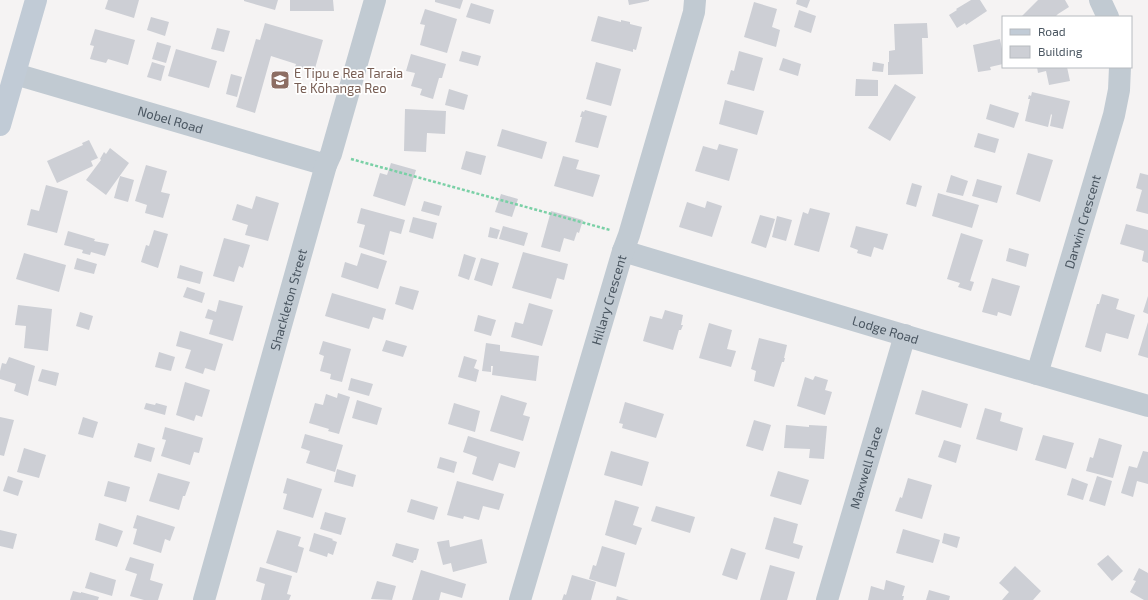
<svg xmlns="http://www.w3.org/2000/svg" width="1148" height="600" viewBox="0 0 1148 600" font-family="'Exo 2',sans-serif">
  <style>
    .building { fill: #cdcfd5 }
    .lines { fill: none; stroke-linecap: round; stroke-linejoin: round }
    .path { stroke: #7ad0a6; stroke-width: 2.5; stroke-dasharray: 3 2; stroke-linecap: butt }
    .street { stroke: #c1cad2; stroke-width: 22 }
    .secondary { stroke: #c1cbd6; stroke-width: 22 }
    .labels { text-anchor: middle; stroke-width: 3.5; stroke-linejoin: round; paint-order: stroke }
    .education-label { font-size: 13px; fill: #785e54; stroke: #fff; text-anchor: start }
    .street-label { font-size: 13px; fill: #4a5661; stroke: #fff }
  </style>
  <rect width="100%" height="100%" fill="#f5f3f3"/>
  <path class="building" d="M108,0H139L134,18L105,9Z
    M244,0H278L275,10L244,1Z
    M290,0H333L334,11H290Z
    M435,0H463L460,9L435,2Z
    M628,0H649V1L629,5Z
    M797,0H810L807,8L796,4Z
    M971,0H980L987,11L966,25L965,23L957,28L949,15L957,10L956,9Z
    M1038,0H1065L1069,7L1058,14L1055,17H1021Z
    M754,2L777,9L772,27L780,30L776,47L744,37Z
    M471,3L494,10L490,24L466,17Z
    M425,9L457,19L447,53L420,45L425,25L420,24Z
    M799,10L816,16L811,33L794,27Z
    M598,16L621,22V20L630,22V24L642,27L636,50L633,49V52L591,41Z
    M151,17L169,22L165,36L147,30Z
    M265,23L323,40L314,72L295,67L296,64L271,56L255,113L236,107L256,39L260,40Z
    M927,23L928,38H922L923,74L888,75V62H889V51L895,50L894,24Z
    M217,28L230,31L224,52L211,49Z
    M95,29L135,40L128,65L108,59L106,63L90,59L94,46L90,45Z
    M1000,39L1003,54V64L990,67L991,70L978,72L973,45Z
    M157,42L171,46L166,63L152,59Z
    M176,49L217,61L209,88L168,76Z
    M462,51L481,56L478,66L459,61Z
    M739,51L763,58L754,91L727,84L731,70L734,71Z
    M411,54L446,64L442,78H439L433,99L420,95L422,89L411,86L415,73L406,71Z
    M783,58L801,64L798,76L779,70Z
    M152,62L165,66L161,81L147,77Z
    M596,62L621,69L611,106L586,99Z
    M873,62L884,64L883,72L872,71Z
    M1037,67H1067L1070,81L1049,85L1046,71L1038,73Z
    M231,74L242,77L237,97L226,94Z
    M856,79L878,80V96H855Z
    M895,84L916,97L890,141L868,128Z
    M449,89L468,95L464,110L445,105Z
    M1032,92L1070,101L1063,129L1050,126L1052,115L1051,114L1048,127L1025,121L1030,99H1028L1029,95L1031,96Z
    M725,100L764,111L757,135L719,124Z
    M990,104L1019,113L1014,128L986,119Z
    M405,109L446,111L445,134L427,133L426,152L404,151Z
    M585,110L607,116L598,148L575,142L582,117H580L582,111L584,112Z
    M502,129L547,142L542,159L497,146Z
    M978,133L999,139L995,153L974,147Z
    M89,140L98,158L91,161L93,166L57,183L47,161L83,145L82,143Z
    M719,144L738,149L729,181L695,171L703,146L717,150Z
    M110,148L129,163L106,195L86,180L101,160L100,159L104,152L106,154Z
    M466,151L486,156L481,175L461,169Z
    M1028,153L1053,160L1040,202L1016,194Z
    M563,156L579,160L576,169L600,175L593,197L554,186Z
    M391,163L416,170L405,206L373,196L380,173L387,175Z
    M146,165L167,171L161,192L170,194L163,218L145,213L147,205L135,201Z
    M1140,173L1148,175V214L1136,211L1142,190L1136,188Z
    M951,175L968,181L963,196L946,192Z
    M120,176L134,180L128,202L114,198Z
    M977,179L1002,186L997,203L972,196Z
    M912,183L922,186L916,207L906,204Z
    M46,185L68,191L57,233L27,225L31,209L39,211Z
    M938,193L979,205L972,228L932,216Z
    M501,194L518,199L512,217L495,212Z
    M256,196L279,203L268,241L245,235L248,225L232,220L237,204L252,209Z
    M424,201L442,206L439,216L421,211Z
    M707,201L722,206L712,237L679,227L687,202L705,208Z
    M361,208L405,220L401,234L390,231L384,255L359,247L365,225L357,223Z
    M810,208L830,213L819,252L794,245L803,212L808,214Z
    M551,211L583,220L579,233L577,232L574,241L564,238L560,252L541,247Z
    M760,215L775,219L766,248L751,243Z
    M777,216L792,220L786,241L772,237Z
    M413,217L437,223L433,239L409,232Z
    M1126,224L1148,230V263L1142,261L1144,251L1120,244Z
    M503,226L528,233L524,246L499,239Z
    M856,226L888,234L883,250L874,247L871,257L857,253L858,250L850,247Z
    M490,227L500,230L497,239L488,237Z
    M154,230L168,234L158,268L141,262L146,245L149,246Z
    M68,231L95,239L94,241L109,244L105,256L91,252L90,255L82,253L83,250L64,245Z
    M961,233L983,240L970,281L974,282L971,291L958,287L960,283L947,279Z
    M224,238L250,245L243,268L239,266L234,282L213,276Z
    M1009,248L1029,254L1026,267L1006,261Z
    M523,252L568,264L564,280L557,278L551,299L512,288Z
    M24,253L66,265L59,292L16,279Z
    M361,253L387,261L378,289L341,277L345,262L357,266Z
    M464,254L476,258L469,280L458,276Z
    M77,258L97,264L94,274L74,269Z
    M481,258L499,263L492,286L474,280Z
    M180,265L203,272L200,284L177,278Z
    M992,278L1020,286L1011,316L998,312L997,316L982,312Z
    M400,286L419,291L413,310L395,304Z
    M187,287L205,293L202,303L183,297Z
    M332,293L386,309L383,320L373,317L369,329L325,316Z
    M1102,294L1119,299L1116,309L1135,315L1128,339L1106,333L1101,352L1085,347L1097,304H1099Z
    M1148,296V314L1143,312Z
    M219,300L243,306L233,341L209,334L213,320L205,318L208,309L216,312Z
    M529,303L553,310L542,346L511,337L515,322L523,324Z
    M18,305L52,309L48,351L24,348L26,326L15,325Z
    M665,310L683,315L681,325H683L681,330H679L673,350L643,341L650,316L662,319Z
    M80,312L93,316L89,330L76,326Z
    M478,315L496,320L491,336L474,331Z
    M1148,322V358L1138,355Z
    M709,323L732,330L727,349L736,351L731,367L699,358Z
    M180,331L223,344L215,371L205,368L203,374L185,368L191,350L176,346Z
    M759,338L787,345L784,358H785L784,362H782L774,387L754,381L756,371L751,369Z
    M386,340L407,346L403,357L382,351Z
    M323,341L351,349L342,382L330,379L331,374L320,371L324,356L319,354Z
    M486,343L500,345V351L539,356L536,381L492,375L493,366H491V372L482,371Z
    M159,352L175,357L171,371L155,367Z
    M464,356L477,360L474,368L479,370L476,382L458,377Z
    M9,357L35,366L28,396L14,391L16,384L0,379V371L2,363L6,364Z
    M42,369L59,373L56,386L38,381Z
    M815,376L828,380L825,390L832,392L825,415L797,406L805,377L813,380Z
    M351,378L373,384L369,396L348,390Z
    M185,382L210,390L202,417L196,415L194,421L176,415Z
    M922,390L968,404L961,428L915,414Z
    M338,393L350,397L339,434L328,431L329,429L309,423L315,403L323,405L326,394L337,398Z
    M501,395L527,403L523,415L530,417L523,441L490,431Z
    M357,400L382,408L377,425L352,418Z
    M625,402L664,414L656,438L622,428L623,424L619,423Z
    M146,403L155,405L156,403L167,406L165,415L144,409Z
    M454,403L480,411L475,432L448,424Z
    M985,408L1002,413L1000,421L1023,428L1017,451L976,439Z
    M0,417L14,420L4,456L0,455Z
    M83,417L98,422L93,438L78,434Z
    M754,420L771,425L763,451L746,446Z
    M786,425L809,427V425L827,426L824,459L809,458L810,449L784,448Z
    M165,427L203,438L199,453L194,452L190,465L161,456L166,440L162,439Z
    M305,434L343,445L335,472L306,463L310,451L301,448Z
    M1043,435L1074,443L1066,469L1035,460Z
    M468,436L520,452L515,468L499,463L493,481L472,474L477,457L463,452Z
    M1099,438L1122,445L1113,478L1086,471L1090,457L1093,458Z
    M944,440L961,445L956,463L938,457Z
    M138,443L155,448L151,462L134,457Z
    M24,448L46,455L39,478L17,472Z
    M611,451L649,462L642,486L604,475Z
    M1143,451L1148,452V484L1137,481L1133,497L1121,493L1129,466L1137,468Z
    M440,457L457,462L454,473L437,468Z
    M337,469L356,475L353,487L334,482Z
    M778,471L809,480L801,505L770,496Z
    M158,473L190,482L185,496H183L179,510L149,501Z
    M8,476L23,481L18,496L3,491Z
    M1097,476L1112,481L1105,506L1089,501Z
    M287,478L322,489L313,518L283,509L287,494L283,493Z
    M908,478L932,485L922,519L895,511L900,497L902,498Z
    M1072,478L1088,484L1083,500L1067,495Z
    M108,481L130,487L126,502L104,496Z
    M457,481L504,494L499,510L483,506L479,520L464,516L463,519L447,515Z
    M411,499L438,507L434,520L407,512Z
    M615,500L639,507L633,525L642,528L636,545L605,535Z
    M656,506L695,517L690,533L651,521Z
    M325,512L346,518L341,535L320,529Z
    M137,515L175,527L170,541L165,539L161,553L133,544L137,529L133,528Z
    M774,517L798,524L793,543L803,546L799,559L765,549Z
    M99,523L123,531L117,547L95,540Z
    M903,529L940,540L933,563L896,553Z
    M0,530L17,534L13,549L0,546Z
    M277,530L301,537L298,546L304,548L297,573L266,563Z
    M314,533L333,539L332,540L337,542L333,555L328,553L327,557L309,551Z
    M944,533L960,537L957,548L942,543Z
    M482,539L487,563L453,572L451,563L443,565L437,542L449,540L450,547Z
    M396,543L419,549L416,560H414L413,563L392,556Z
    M602,546L625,553L616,587L589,579L593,565L596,566Z
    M731,548L746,553L737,580L722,575Z
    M1108,555L1123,571L1112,581L1097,564Z
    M130,557L154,564L150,580L163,584L158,600H144L130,596L137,574L125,570Z
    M770,565L795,572L787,600H760Z
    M1015,566L1041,591L1033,600H1002L1009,592L999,583Z
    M260,567L292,576L287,594L291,595L289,600H261L265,584L256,581Z
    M1139,568L1148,573V600H1144L1130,592L1136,581L1133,580Z
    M421,570L466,584L462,598L441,592L439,600H412Z
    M90,572L116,580L112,596L85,588Z
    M572,575L596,582L591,600H562L564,594L566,595Z
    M886,580L905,586L902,596H904L903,600H868L871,586L884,590Z
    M377,581L396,586L392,600L371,599Z
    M929,590L950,596L949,600H926Z
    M73,591L81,593V592L99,597L98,600H70Z
    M617,596L629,600H616Z"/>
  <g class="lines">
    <path class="path" d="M351,159L610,230"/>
    <g class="street">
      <path d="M1100,0L1108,17"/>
      <path id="s1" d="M15,74L326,165"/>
      <path id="s2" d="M623,251L930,343L1148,406"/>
      <path id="s3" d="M1037,374L1114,115L1119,90L1120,67"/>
      <path id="s4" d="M204,600L326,165L331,154L375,0"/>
      <path id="s5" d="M520,600L623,251L629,235L694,12L695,0"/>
      <path id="s6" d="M827,600L905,335"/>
    </g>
    <path class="secondary" d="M0,125L36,0"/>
  </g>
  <defs>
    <symbol id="school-square" viewBox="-11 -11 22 22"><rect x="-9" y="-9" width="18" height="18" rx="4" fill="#8d6e63" stroke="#fff"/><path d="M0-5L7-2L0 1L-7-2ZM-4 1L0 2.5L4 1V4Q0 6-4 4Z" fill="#fff"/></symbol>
  </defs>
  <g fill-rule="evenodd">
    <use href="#school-square" x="269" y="69" width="22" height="22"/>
  </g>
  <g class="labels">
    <g class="education-label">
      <text x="294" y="78">E Tipu e Rea Taraia<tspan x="294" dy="15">Te Kōhanga Reo</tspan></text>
    </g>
    <g class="street-label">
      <text dy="5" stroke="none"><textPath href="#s1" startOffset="162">Nobel Road</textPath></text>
      <text dy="5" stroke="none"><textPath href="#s3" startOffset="159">Darwin Crescent</textPath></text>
      <text dy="5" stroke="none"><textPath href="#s4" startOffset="312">Shackleton Street</textPath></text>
      <text dy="5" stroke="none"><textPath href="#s5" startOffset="313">Hillary Crescent</textPath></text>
      <text dy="5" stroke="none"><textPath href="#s2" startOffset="274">Lodge Road</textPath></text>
      <text dy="5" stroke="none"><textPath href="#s6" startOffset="138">Maxwell Place</textPath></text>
    </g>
  </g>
  <rect x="1002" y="16" width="130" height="52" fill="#ffffff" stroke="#b7bbc0"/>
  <rect x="1010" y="29" width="20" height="6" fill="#c1cbd6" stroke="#b7bbc0"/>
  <text x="1038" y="36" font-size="12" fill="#4a5661">Road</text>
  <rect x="1010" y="46" width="20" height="12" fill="#cdcfd5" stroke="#b7bbc0"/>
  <text x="1038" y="56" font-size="12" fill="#4a5661">Building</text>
</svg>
